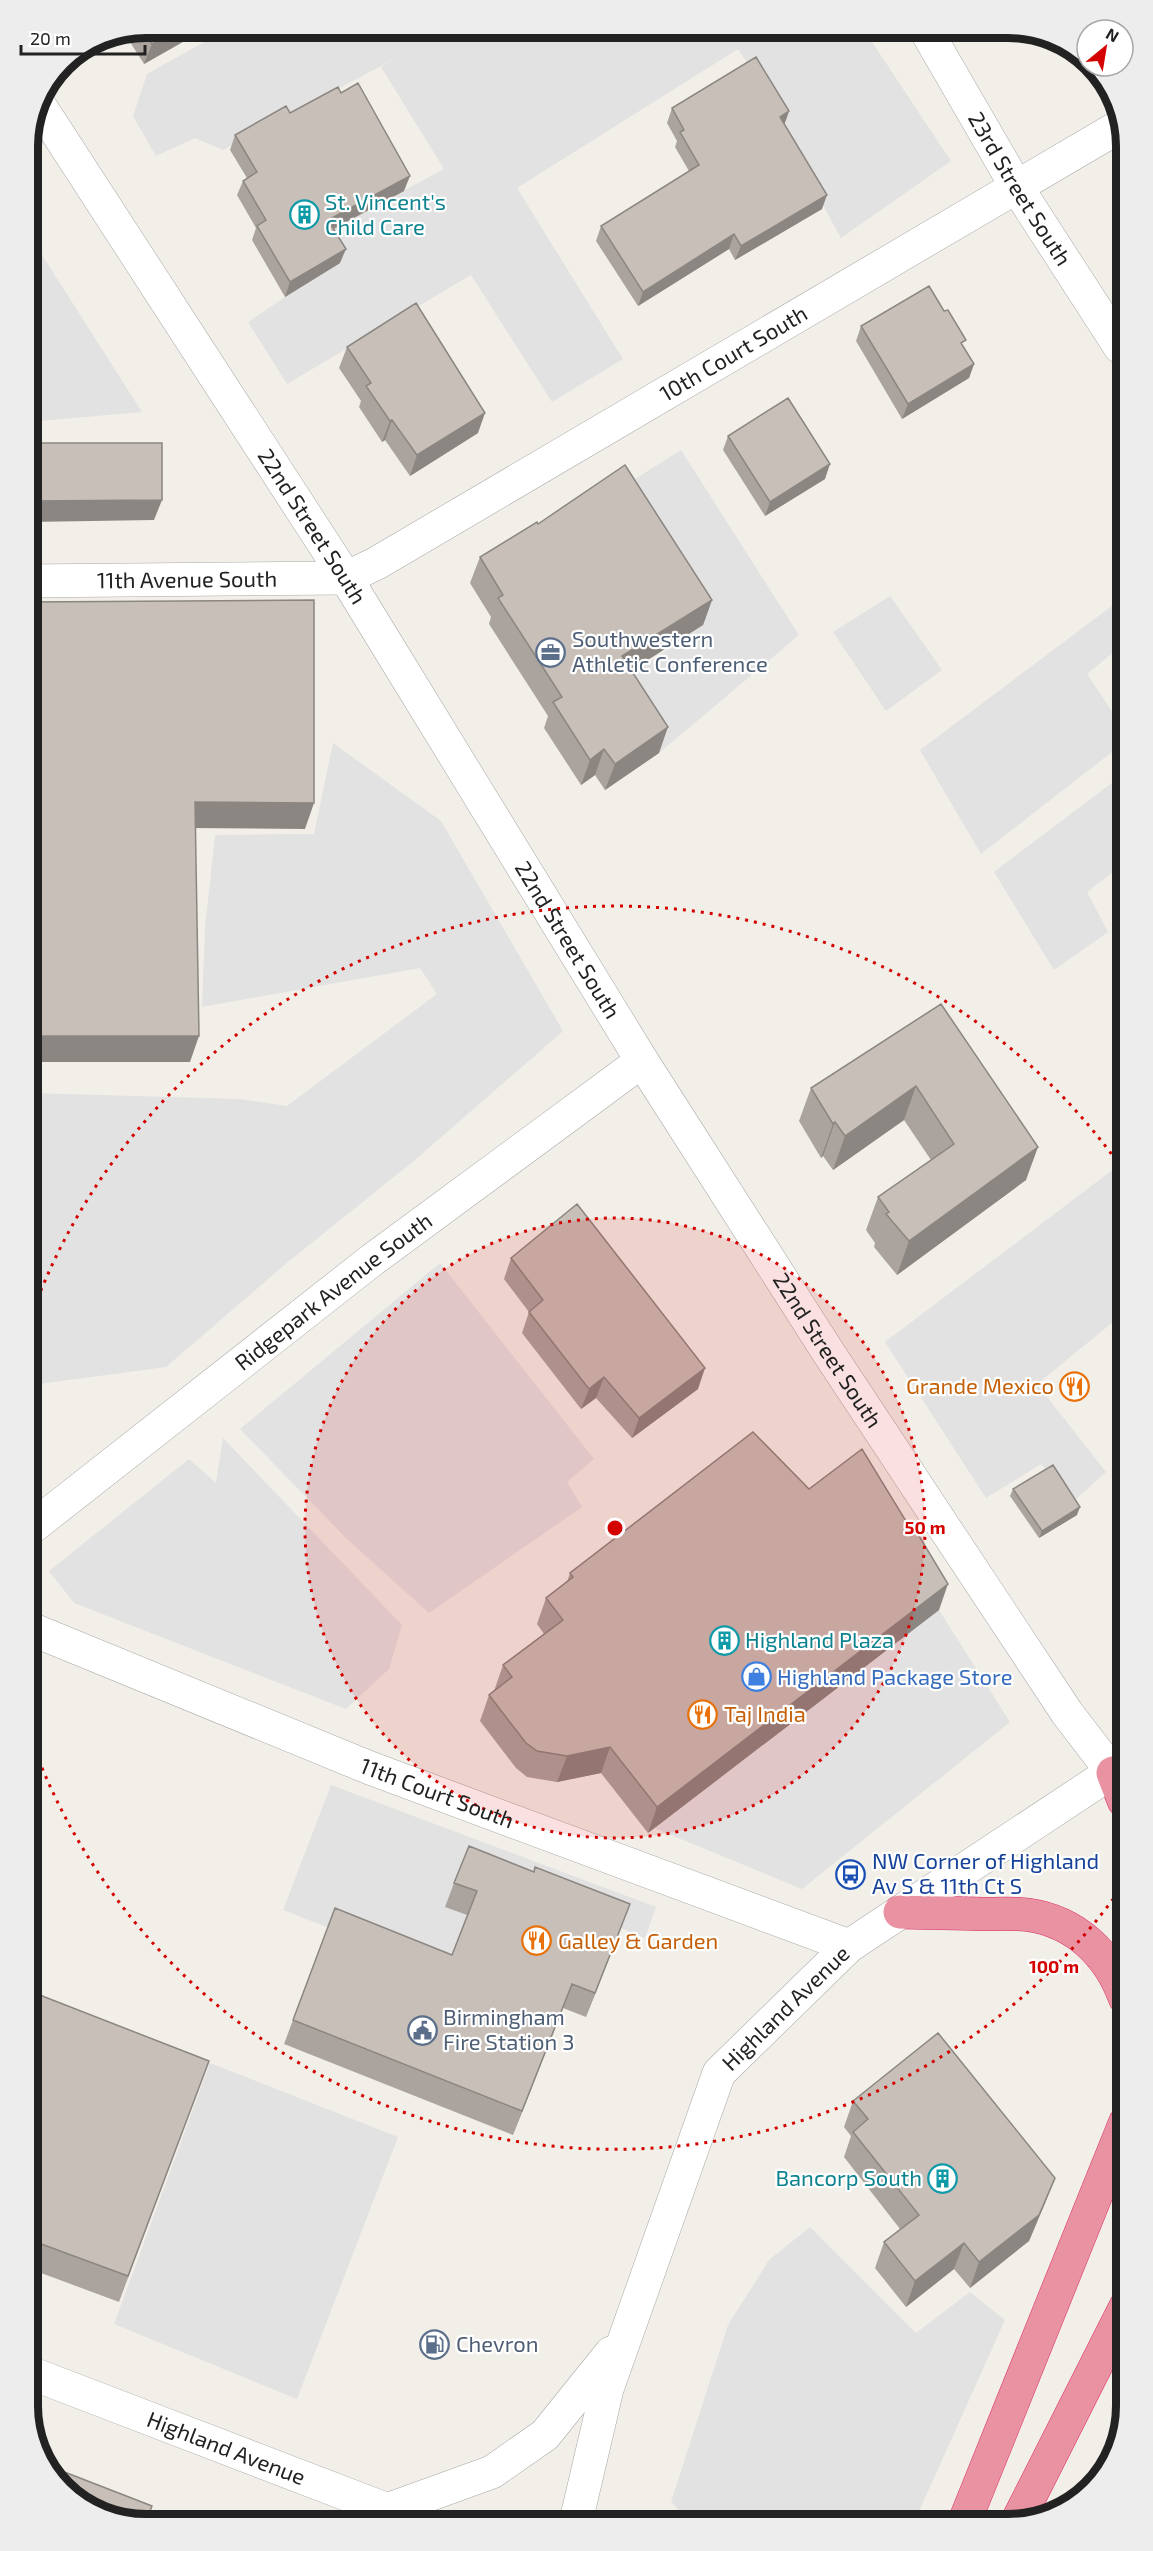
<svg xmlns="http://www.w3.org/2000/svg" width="1153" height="2551" viewBox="0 0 1153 2551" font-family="'Exo 2',sans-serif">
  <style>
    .parking { fill: #e2e2e2 }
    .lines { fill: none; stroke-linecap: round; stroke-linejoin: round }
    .minor-casing { stroke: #a9a9a9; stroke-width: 34 }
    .highway-casing { stroke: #dc2a67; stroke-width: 34 }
    .minor { stroke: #fff; stroke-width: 33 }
    .highway { stroke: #e892a2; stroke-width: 33 }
    .wall { fill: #aba49e }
    .shaded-wall { fill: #8b8681 }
    .building { fill: #c7bfb8; stroke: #8b8681; stroke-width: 1.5 }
    .ring { fill: none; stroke: #d40000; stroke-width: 3; stroke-dasharray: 3 6 }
    .labels { text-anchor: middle; stroke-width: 4.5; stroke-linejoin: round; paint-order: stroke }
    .street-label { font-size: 22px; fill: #222; stroke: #fff }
    .culture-label { font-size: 22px; fill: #0d838f; stroke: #fff; text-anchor: start }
    .service-label { font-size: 22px; fill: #4e5e75; stroke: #fff; text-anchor: start }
    .food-label { font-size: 22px; fill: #c56008; stroke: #fff; text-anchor: start }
    .shop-label { font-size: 22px; fill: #366cbe; stroke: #fff; text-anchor: start }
    .transit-label { font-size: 22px; fill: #164399; stroke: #fff; text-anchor: start }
    .rim { fill: none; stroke: #222; stroke-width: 8 }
    .centre { fill: #d40000; stroke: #fff; stroke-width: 3 }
    .ring-label { font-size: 18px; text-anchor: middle; font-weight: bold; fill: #d40000; stroke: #fff; stroke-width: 4.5; stroke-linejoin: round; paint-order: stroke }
  </style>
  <rect width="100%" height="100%" fill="#f2efe9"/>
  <path class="parking" d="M231,27H417L425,42L451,27H862L951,161L841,238L785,138L786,121L738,49L517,188L623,359L552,402L471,275L287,384L248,322L285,297L323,234L444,169L381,67L396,58L223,150L195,138L156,156L133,116L147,74Z
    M27,233H28L142,412L28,422Z
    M681,450L799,635L659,753L615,686L703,625L616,491Z
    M890,596L942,670L886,711L833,632Z
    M1117,602L1121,605V646L1087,674L1121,725V745L981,854L920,750Z
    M333,743L441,821L563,1031L415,1160L288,1262L166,1367L31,1385L30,1093L240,1099L287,1106L437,994L420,968L202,1007L205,928L215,835L314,834Z
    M1121,776L1122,865L1087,892L1108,932L1054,970L994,872Z
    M1123,1162V1314L1037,1384L1106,1472L1075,1500L1041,1464L986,1498L885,1342Z
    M440,1263L594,1459L567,1482L582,1507L429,1613L348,1540L240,1429Z
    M223,1438L402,1625L389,1669L346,1709L74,1603L49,1571L189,1459L216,1483Z
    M939,1610L1010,1722L802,1889L654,1828Z
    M331,1785L656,1907L645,1938L621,1928L468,1915L448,1974L283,1910Z
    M210,2063L398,2137L297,2399L114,2324Z
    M810,2227L916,2333L970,2292L1005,2320L916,2518L688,2520L671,2502L728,2325L769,2260Z"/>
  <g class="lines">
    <defs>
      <g id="minor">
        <path id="s1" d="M924,27L1016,186L1120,347"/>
        <path id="s2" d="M36,100L346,578L642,1061L830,1355L1067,1713L1113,1773"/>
        <path id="s3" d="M28,581L346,578L377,563L1120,126"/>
        <path id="s4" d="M31,1528L372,1260L642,1061"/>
        <path id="s5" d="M31,1629L370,1768L849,1946"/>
        <path id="s6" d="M33,2374L419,2522"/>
        <path d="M387,2510L492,2472L545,2435L611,2353"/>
        <path id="s7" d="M576,2521L607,2389L719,2073L849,1946L1124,1764"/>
      </g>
      <path id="highway" d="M1113,1773L1124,1801
        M900,1912C928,1913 956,1913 983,1914C998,1914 1015,1913 1029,1915C1076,1922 1109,1954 1125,1998
        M966,2518L1125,2123
        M1019,2518L1126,2306"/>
    </defs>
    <use href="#minor" class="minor-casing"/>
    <use href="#highway" class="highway-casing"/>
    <use href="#minor" class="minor"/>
    <use href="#highway" class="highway"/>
  </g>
  <path class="wall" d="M145,27H209L144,64L123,31Z
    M341,93L404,191L334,229L340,263L285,297L252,240L256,228L237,195L243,181L247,178L230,150L235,135Z
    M672,108L789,111L784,124L822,209L735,260L729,249L638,306L596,241L601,226L689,171L675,147L677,141L667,123Z
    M861,326L964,347L974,364L969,378L902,419L856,341Z
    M347,347L478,433L410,476L385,440L382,442L359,407L361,401L339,368Z
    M728,436L825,479L765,516L723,450Z
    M538,524L712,600L703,625L631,670L659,753L605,790L595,775L581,785L544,728L548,716L489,624L491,617L470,583L480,557Z
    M941,1004L1026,1180L897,1275L874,1247L875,1243L866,1230L878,1197L931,1160L904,1120L833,1170L823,1156L821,1158L799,1121L811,1088Z
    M511,1258L698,1389L632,1438L596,1398L581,1409L522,1333L529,1312L504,1279Z
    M809,1489L939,1610L648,1833L601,1773L557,1782L527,1777L516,1768L480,1721L489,1695L494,1691L503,1665L544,1634L537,1624L546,1598L567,1582L570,1573Z
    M1013,1489L1077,1515L1039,1538L1010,1496Z
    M454,1883L621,1928L586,2017L563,2008L513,2135L284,2044L335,1908L452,1955L467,1915L445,1907Z
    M32,1992L209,2061L119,2302L33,2270Z
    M853,2101L1055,2178L1045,2203L1029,2241L970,2288L954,2269L906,2307L875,2268L884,2242L900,2229L844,2157L851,2136L844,2127Z"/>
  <path class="shaded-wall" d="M181,27H209L144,64L152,44Z
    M789,111L784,126L780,117Z
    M410,176L404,191L323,234L328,220Z
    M827,195L822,209L735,260L741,246Z
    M734,234L729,249L638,306L643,292Z
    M346,249L340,263L285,297L290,282Z
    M974,364L969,378L902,419L908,404Z
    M485,413L478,433L410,476L417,455Z
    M392,420L385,440L382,442L390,421Z
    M830,464L825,479L765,516L770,502Z
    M162,500L154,520L28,522V501Z
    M712,600L703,625L613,682L622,656Z
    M668,727L659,753L605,790L615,764Z
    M604,749L595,775L581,785L590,760Z
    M195,802L314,803L305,829L186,828Z
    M30,1036H199L190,1062H30Z
    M916,1086L904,1120L833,1170L845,1136Z
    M835,1122L823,1156L821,1158L833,1124Z
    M1038,1147L1026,1180L897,1275L909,1241Z
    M705,1368L698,1389L632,1438L639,1418Z
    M604,1377L596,1398L581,1409L589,1389Z
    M1080,1507L1077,1515L1039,1538L1042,1531Z
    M948,1584L939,1610L648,1833L657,1807Z
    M610,1747L601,1773L557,1782L567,1756Z
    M630,1904L621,1928L586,2017L595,1993Z
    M572,1984L563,2008L513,2135L522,2111Z
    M1055,2178L1045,2203L1029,2241L970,2288L979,2262Z
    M964,2243L954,2269L906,2307L915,2281Z"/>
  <path class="building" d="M145,27H181L152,44L142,28Z
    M756,57L789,111L780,117L827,195L741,246L734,234L643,292L601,226L699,165L680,132L684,130L672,108Z
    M358,83L410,176L328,220L346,249L290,282L257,226L266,220L243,181L257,172L235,135L286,106L290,113L338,87L341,93Z
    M929,286L944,311L948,310L966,340L961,343L974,364L908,404L861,326Z
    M416,303L485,413L417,455L392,420L390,421L366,386L371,383L347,347Z
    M788,398L830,464L770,502L728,436Z
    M28,443H162V500L28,501Z
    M625,465L712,600L622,656L668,727L615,764L604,749L590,760L553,702L562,697L498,598L503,595L480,557L537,522L538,524Z
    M314,600V803L195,802L199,1036H30L28,602Z
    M941,1004L1038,1147L909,1241L886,1214L889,1212L878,1197L954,1144L916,1086L845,1136L835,1122L833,1124L811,1088Z
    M577,1204L705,1368L639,1418L604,1377L589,1389L529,1312L543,1300L511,1258Z
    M753,1432L809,1489L862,1449L912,1531L915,1529L948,1584L657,1807L610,1747L567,1756L537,1751L526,1743L489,1695L512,1677L503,1665L563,1620L546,1598L573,1577L570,1573Z
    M1053,1465L1080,1507L1042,1531L1013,1489Z
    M469,1846L534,1872L535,1867L630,1904L595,1993L572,1984L522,2111L293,2020L335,1908L452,1955L477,1891L454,1883Z
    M32,1992L209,2061L128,2276L33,2241Z
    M938,2033L1055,2178L1039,2215L979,2262L964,2243L915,2281L884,2242L919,2215L853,2132L868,2119L853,2101Z
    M49,2466L152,2506L145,2524H137L73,2499Z
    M701,2515L706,2520H699Z"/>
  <circle cx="615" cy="1528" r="310" fill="#d40000" fill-opacity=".12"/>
  <g class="ring">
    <circle cx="615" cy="1528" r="310"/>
    <path d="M1124 1884A621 621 0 0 1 33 1745M31 1316A621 621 0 0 1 1121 1167"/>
  </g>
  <defs>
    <symbol id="building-ring" viewBox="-11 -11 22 22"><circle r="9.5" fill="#fff" stroke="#0f9aa8" stroke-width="1.5"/><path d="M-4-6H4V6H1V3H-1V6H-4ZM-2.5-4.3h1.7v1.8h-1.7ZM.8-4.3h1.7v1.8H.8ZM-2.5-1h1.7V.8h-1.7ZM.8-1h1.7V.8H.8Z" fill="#0f9aa8"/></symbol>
    <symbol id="office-ring" viewBox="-11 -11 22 22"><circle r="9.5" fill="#fff" stroke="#5c6f8a" stroke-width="1.5"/><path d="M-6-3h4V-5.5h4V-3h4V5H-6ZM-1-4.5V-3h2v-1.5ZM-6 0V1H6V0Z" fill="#5c6f8a"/></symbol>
    <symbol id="restaurant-ring" viewBox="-11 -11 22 22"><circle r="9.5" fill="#fff" stroke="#e8710a" stroke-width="1.5"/><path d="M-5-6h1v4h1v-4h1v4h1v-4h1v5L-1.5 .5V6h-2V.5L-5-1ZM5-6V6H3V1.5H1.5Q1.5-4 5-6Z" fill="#e8710a"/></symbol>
    <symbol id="shop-ring" viewBox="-11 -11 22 22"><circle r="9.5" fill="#fff" stroke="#3f7fe0" stroke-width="1.5"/><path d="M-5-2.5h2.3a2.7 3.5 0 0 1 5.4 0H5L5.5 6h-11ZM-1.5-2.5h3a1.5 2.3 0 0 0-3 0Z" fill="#3f7fe0"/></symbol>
    <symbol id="bus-ring" viewBox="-11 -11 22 22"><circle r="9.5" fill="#fff" stroke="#1a4fb4" stroke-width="1.5"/><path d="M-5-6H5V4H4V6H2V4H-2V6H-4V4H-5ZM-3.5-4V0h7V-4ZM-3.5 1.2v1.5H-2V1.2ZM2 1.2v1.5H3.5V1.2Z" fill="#1a4fb4"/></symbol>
    <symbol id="civic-ring" viewBox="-11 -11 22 22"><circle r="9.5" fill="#fff" stroke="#5c6f8a" stroke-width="1.5"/><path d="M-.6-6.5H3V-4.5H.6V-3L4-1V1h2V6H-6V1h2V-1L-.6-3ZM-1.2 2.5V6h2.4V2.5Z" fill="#5c6f8a"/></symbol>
    <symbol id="fuel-ring" viewBox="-11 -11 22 22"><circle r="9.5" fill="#fff" stroke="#5c6f8a" stroke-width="1.5"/><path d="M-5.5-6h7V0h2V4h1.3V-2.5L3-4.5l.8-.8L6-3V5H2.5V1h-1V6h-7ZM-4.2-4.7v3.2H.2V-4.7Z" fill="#5c6f8a"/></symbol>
  </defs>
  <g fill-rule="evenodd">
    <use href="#building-ring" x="288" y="198" width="33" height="33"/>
    <use href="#office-ring" x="534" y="636" width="33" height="33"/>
    <use href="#restaurant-ring" x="1058" y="1370" width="33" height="33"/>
    <use href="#building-ring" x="708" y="1624" width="33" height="33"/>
    <use href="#shop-ring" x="740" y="1660" width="33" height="33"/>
    <use href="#restaurant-ring" x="686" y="1698" width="33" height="33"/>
    <use href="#bus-ring" x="834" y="1858" width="33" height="33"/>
    <use href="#restaurant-ring" x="520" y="1924" width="33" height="33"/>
    <use href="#civic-ring" x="406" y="2014" width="33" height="33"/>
    <use href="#building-ring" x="926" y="2162" width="33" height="33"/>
    <use href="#fuel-ring" x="418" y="2328" width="33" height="33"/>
  </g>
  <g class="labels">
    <g class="street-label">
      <text dy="8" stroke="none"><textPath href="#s1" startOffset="188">23rd Street South</textPath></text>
      <text dy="8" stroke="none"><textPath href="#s3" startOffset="766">10th Court South</textPath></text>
      <text dy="8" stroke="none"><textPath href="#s2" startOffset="508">22nd Street South</textPath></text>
      <text dy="8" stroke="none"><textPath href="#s3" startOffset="159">11th Avenue South</textPath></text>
      <text dy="8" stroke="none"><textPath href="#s2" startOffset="994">22nd Street South</textPath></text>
      <text dy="8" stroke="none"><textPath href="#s4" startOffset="384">Ridgepark Avenue South</textPath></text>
      <text dy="8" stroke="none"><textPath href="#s2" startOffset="1480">22nd Street South</textPath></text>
      <text dy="8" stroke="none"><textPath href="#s5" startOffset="438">11th Court South</textPath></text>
      <text dy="8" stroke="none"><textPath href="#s7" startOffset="564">Highland Avenue</textPath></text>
      <text dy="8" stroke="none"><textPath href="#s6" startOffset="207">Highland Avenue</textPath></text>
    </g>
    <g class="culture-label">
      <text x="325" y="210">St. Vincent's<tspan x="325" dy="25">Child Care</tspan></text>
      <text x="745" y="1648">Highland Plaza</text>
      <text x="922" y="2186" text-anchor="end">Bancorp South</text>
    </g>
    <g class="service-label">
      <text x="572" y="647">Southwestern<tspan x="572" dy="25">Athletic Conference</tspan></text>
      <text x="443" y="2025">Birmingham<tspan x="443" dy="25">Fire Station 3</tspan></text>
      <text x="456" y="2352">Chevron</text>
    </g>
    <g class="food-label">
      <text x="1054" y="1394" text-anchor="end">Grande Mexico</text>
      <text x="724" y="1722">Taj India</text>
      <text x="558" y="1949">Galley &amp; Garden</text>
    </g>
    <g class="shop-label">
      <text x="777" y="1685">Highland Package Store</text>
    </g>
    <g class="transit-label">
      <text x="872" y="1869">NW Corner of Highland<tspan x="872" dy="25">Av S &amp; 11th Ct S</tspan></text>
    </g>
  </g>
  <path d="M0 0H1153V2551H0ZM146 38H1008A108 108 0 0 1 1116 146V2406A108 108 0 0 1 1008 2514H146A108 108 0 0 1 38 2406V146A108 108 0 0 1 146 38Z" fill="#ededed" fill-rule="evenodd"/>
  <path class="rim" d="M146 38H1008A108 108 0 0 1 1116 146V2406A108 108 0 0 1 1008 2514H146A108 108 0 0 1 38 2406V146A108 108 0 0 1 146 38Z"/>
  <circle cx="615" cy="1528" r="9" class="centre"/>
  <g class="ring-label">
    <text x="925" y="1534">50 m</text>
    <text x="1054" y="1973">100 m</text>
  </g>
  <g transform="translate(1105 48) rotate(30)"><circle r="28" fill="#ffffff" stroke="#a7a7a7" stroke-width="1.5"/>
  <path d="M0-4.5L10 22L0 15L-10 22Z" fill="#d40000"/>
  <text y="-9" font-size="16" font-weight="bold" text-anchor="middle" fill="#222222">N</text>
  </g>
  <path d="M21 45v9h124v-9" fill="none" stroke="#222222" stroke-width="3"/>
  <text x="30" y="45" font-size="18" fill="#222222" stroke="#ffffff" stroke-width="4.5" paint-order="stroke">20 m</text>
</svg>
